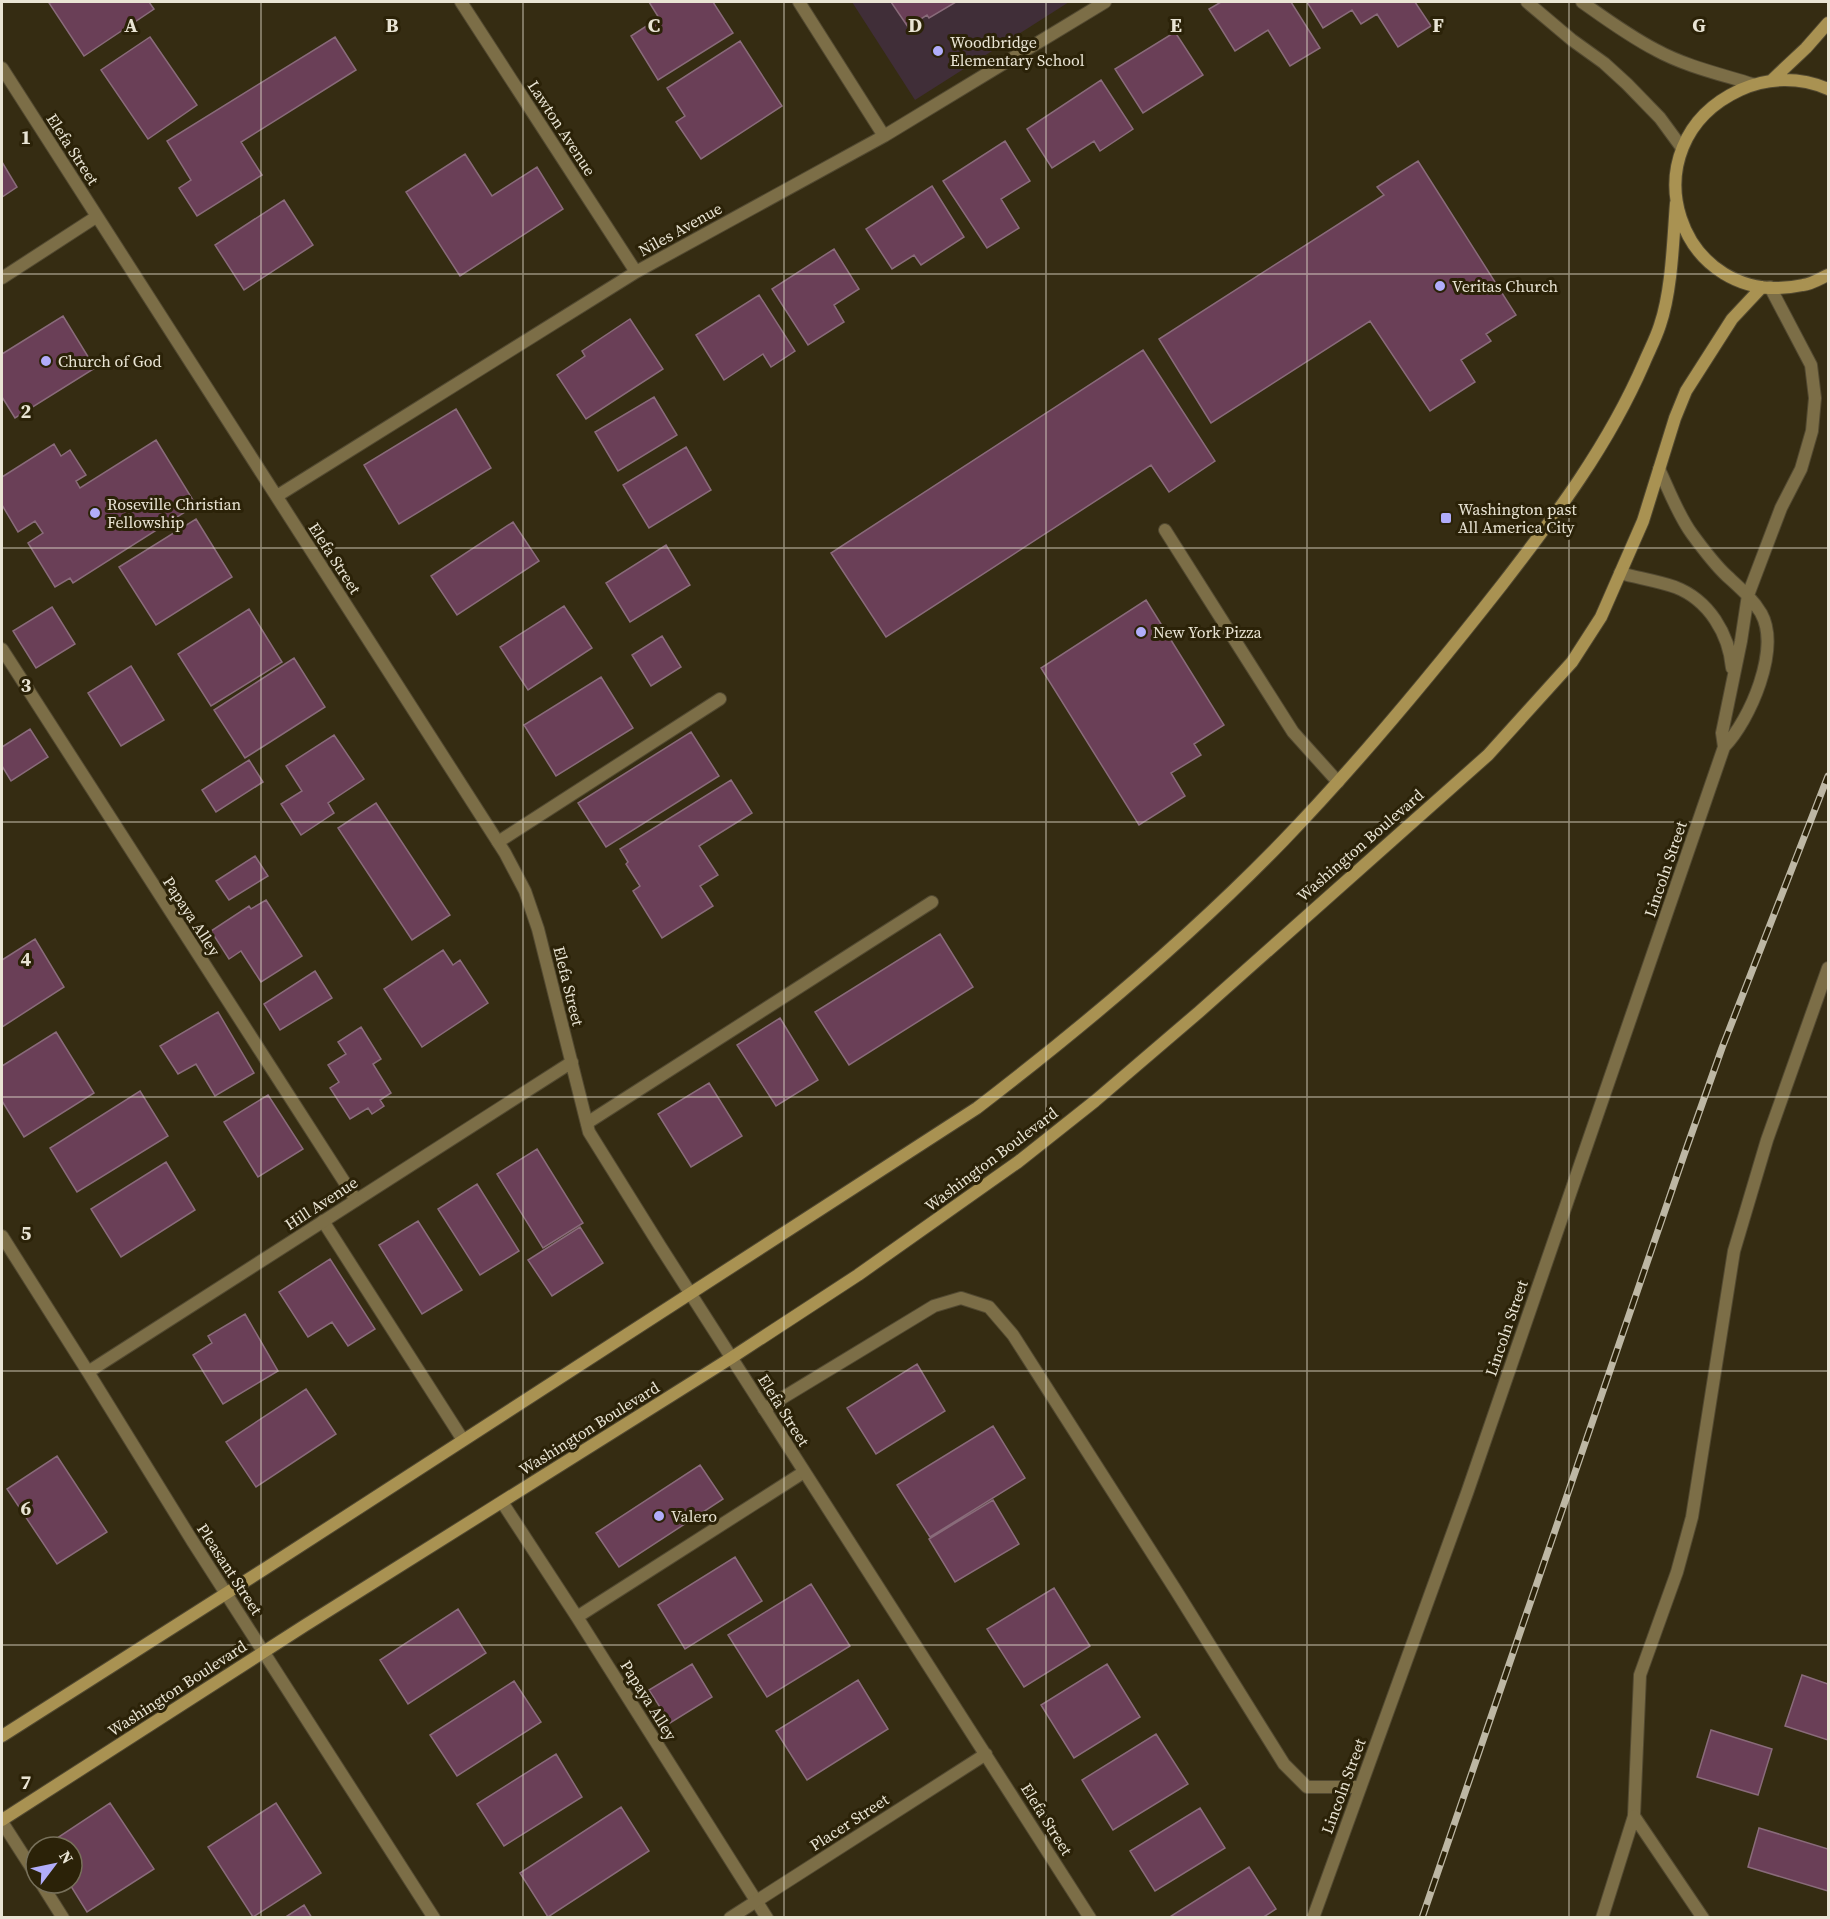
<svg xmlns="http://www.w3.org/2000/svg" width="1830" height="1919" viewBox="0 0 1830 1919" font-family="'Source Serif 4',serif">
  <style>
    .education { fill: #402e38 }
    .building { fill: #6a3f57; stroke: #896b7a; stroke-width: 1.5 }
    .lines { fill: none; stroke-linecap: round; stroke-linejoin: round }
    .service-casing { stroke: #524931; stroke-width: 14 }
    .minor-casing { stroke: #524931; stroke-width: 14 }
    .secondary-casing { stroke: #524931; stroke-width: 14 }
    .service { stroke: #7c6e47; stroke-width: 12 }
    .minor { stroke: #7c6e47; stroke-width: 12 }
    .secondary { stroke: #a99252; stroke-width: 12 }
    .rail-casing { stroke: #bdb7a4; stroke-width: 7 }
    .rail { stroke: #2b2208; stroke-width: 4.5; stroke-dasharray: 14; stroke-linecap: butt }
    .grid { fill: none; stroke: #e9e4d4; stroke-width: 1.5; stroke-opacity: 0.55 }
    .poi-dot { fill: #b1adfa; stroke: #2b2208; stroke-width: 2 }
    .labels { text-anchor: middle; stroke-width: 6; stroke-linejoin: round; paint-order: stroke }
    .poi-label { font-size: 16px; fill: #e9e4d4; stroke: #2b2208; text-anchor: start }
    .street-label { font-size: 16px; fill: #e9e4d4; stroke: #2b2208 }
    .grid-label { font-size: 20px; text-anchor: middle; font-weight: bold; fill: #e9e4d4; stroke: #2b2208; stroke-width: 6; stroke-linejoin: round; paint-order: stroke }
  </style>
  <rect width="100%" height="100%" fill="#352c12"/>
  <path class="education" d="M852,2H1069L915,100Z"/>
  <path class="building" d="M52,2H149L154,9L84,56L49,3Z
    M649,2H713L733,33L658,80L631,36L659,18Z
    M891,2H956L929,18L927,15L908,27Z
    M1221,2H1291L1320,48L1290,66L1268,30L1235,51L1209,9Z
    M1307,2H1415L1431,26L1398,47L1377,14L1361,24L1352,10L1323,28Z
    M1175,32L1203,75L1143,113L1115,69Z
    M150,37L197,105L148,139L101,70Z
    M335,37L356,70L241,142L262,175L197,216L179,188L191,180L167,141Z
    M740,41L782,106L701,159L676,122L685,116L667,88Z
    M1101,80L1133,129L1100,151L1094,141L1052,168L1027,129Z
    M1005,141L1030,181L1001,199L1019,228L987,248L943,181Z
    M465,154L492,196L537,167L563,209L460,276L406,192Z
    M1418,161L1516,315L1486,334L1491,341L1461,360L1475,382L1430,411L1370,321L1211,423L1159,339L1384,195L1377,187Z
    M2,162L17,187L2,197Z
    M932,186L964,237L921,265L914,255L892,269L866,229Z
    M284,200L313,245L244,290L215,245Z
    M834,249L859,289L834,305L844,322L808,345L772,289Z
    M759,295L795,351L771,367L763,354L724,380L696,335Z
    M63,316L95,368L15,418L2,397V354Z
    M630,319L663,369L586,419L557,375L585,356L582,351Z
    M1143,350L1215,461L1169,492L1151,465L886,637L831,553Z
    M654,397L677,435L618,471L595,432Z
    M456,409L491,468L399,524L364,465Z
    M156,440L196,505L73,583L70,578L55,587L28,543L43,533L35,521L18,532L2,505V477L54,444L61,456L70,450L86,475L76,481L80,488Z
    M686,447L711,490L649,528L623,485Z
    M196,519L232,577L156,625L119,567Z
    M513,522L539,561L457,615L431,576Z
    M666,545L690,585L630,622L606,583Z
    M1146,600L1224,725L1194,744L1201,755L1171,773L1185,796L1139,825L1041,668Z
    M564,606L592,648L528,690L500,647Z
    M52,607L75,644L36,668L13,631Z
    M249,609L282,662L211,706L178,654Z
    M662,636L681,667L651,686L632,655Z
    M294,658L325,707L245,758L214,710Z
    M131,666L164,720L121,746L88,693Z
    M601,677L633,728L556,776L524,725Z
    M30,729L48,757L11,781L2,766V747Z
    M691,732L719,776L606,847L578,803Z
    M334,735L364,779L328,803L334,813L301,835L281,804L302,791L286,766Z
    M249,760L263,782L216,812L202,790Z
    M731,780L752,813L699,846L718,875L700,886L713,906L662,938L633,891L640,886L626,864L628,862L620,849Z
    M376,803L450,915L412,940L338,828Z
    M255,856L268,876L229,900L216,881Z
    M266,900L302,956L261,982L241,951L229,959L211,931L249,906L251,909Z
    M940,934L973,987L849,1065L815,1012Z
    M35,939L64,987L2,1027V960Z
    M443,950L453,965L460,960L488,1003L422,1047L384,989Z
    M315,971L332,998L280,1030L264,1004Z
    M218,1012L254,1073L215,1096L196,1064L178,1074L160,1046Z
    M780,1018L818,1080L776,1106L737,1045Z
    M361,1027L381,1059L373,1064L391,1093L380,1100L384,1106L372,1114L368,1108L350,1119L330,1088L339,1082L328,1065L346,1054L338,1042Z
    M56,1032L94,1093L24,1137L2,1101V1066Z
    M709,1083L742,1136L691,1167L658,1114Z
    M140,1091L168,1136L77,1192L50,1148Z
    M268,1095L303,1149L258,1177L224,1122Z
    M537,1149L583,1223L543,1248L497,1174Z
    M166,1162L195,1210L121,1257L91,1209Z
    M477,1184L519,1251L480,1275L438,1209Z
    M418,1221L462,1290L422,1314L379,1245Z
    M580,1227L603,1263L552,1296L528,1260Z
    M330,1259L375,1329L348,1346L332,1322L308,1337L279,1292Z
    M245,1314L278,1371L223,1404L193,1355L212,1343L208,1336Z
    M917,1364L945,1411L876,1454L847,1408Z
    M306,1389L336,1434L256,1487L226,1442Z
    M993,1426L1025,1478L930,1537L897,1485Z
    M57,1456L107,1532L57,1564L7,1489Z
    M700,1465L723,1499L619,1567L596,1533Z
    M993,1500L1019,1544L955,1582L929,1539Z
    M735,1557L762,1601L685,1649L658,1605Z
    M811,1584L850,1646L767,1697L728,1635Z
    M1054,1588L1090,1646L1024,1687L987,1629Z
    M458,1609L486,1653L408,1704L380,1660Z
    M692,1664L712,1697L670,1723L649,1690Z
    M1107,1664L1140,1717L1074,1758L1041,1705Z
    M1802,1675L1828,1684V1740L1785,1726Z
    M858,1680L888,1729L807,1780L776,1731Z
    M514,1681L541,1722L457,1776L430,1735Z
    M1711,1730L1772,1749L1758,1795L1697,1777Z
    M1156,1734L1188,1784L1113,1830L1082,1780Z
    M556,1754L582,1797L504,1846L477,1804Z
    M110,1803L154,1869L87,1912L69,1883H72V1847L45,1846Z
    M276,1803L321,1873L253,1917L208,1847Z
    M621,1807L649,1851L548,1917L520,1873Z
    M1200,1808L1225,1848L1155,1891L1130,1851Z
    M1759,1828L1828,1849V1891L1748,1867Z
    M1249,1867L1276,1909L1262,1918H1168Z
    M304,1905L312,1918H284Z"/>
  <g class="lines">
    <defs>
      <path id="service" d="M1165,530L1293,732L1338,782
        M2,649L356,1200
        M498,842L720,699
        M587,1123L932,902
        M323,1221L463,1440
        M764,1409L934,1306L961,1298L989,1307L1013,1335L1175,1589L1284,1764L1307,1787H1360
        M502,1502L577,1617L767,1918
        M577,1617L804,1472
        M1634,1816L1640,1675L1677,1572L1692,1517L1734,1251L1767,1140L1828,968
        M2,1822L36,1875
        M41,1883L63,1918"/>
      <path id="minor" d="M461,2L636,272
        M799,2L884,136
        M1527,2L1572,40L1604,63L1627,84L1660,118L1682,148
        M1582,2C1606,19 1629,36 1656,50C1685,66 1720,74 1752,84
        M2,68L505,853L525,891L538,929L589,1132L660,1246L1090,1918
        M2,278L96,217
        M277,496L636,272L884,136L1105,2
        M1620,573C1638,578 1658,581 1675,587C1709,600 1729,634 1732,668
        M1724,747L1722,733L1741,641L1748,595L1781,508L1801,469L1812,431L1815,398L1811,365L1770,287
        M2,1236L88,1372L193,1542L434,1918
        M88,1372L572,1062
        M1634,1816L1703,1918
        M730,1918L986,1754
        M1313,1918L1467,1493L1724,747C1750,720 1781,649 1761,613C1752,598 1740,588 1727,576C1714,564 1703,549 1692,534C1678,515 1669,490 1659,469
        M1602,1918L1634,1816"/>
      <path id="secondary" d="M1772,80L1806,48L1828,23
        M1828,89C1800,77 1768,77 1740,90C1623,144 1678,312 1803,285C1812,284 1821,278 1828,275
        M2,1736L266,1568L977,1108C1084,1026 1189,938 1283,841C1361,760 1432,674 1501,586C1556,515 1608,446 1644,363C1649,351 1656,338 1660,325C1672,290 1673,240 1676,203
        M2,1820L304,1626L731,1358L858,1275L1018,1162L1095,1101L1199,1012L1488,755L1572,662L1601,617L1643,521L1675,418L1686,391L1732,319L1762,287"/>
    </defs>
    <use href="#service" class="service-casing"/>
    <use href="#minor" class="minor-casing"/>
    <use href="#secondary" class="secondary-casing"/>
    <use href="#service" class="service"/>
    <use href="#minor" class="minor"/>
    <use href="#secondary" class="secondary"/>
    <defs>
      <path id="rail" d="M1422,1918L1684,1155L1722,1048L1828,776"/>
    </defs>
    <use href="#rail" class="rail-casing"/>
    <use href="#rail" class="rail"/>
  </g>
  <path class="grid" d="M261,2V1918M523,2V1918M784,2V1918M1046,2V1918M1307,2V1918M1569,2V1918M2,274H1828M2,548H1828M2,822H1828M2,1097H1828M2,1371H1828M2,1645H1828"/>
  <g class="poi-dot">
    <circle cx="938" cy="51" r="6"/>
    <circle cx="1440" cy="286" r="6"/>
    <circle cx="46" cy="361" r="6"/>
    <circle cx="95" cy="513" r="6"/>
    <rect x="1440" y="512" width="12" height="12" rx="3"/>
    <circle cx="1141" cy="632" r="6"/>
    <circle cx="659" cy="1516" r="6"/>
  </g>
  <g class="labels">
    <g class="poi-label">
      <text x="950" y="48">Woodbridge<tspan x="950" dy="18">Elementary School</tspan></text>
      <text x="1452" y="292">Veritas Church</text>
      <text x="58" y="367">Church of God</text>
      <text x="107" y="510">Roseville Christian<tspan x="107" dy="18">Fellowship</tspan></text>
      <text x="1458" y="515">Washington past<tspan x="1458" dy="18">All America City</tspan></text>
      <text x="1153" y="638">New York Pizza</text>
      <text x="671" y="1522">Valero</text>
    </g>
    <g class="street-label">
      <text transform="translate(562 128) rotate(57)" y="6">Lawton Avenue</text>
      <text transform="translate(73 149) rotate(57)" y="6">Elefa Street</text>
      <text transform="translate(680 229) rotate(-29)" y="6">Niles Avenue</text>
      <text transform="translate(335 558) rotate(57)" y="6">Elefa Street</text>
      <text transform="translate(1360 845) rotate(-41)" y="6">Washington Boulevard</text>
      <text transform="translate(1665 869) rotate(-71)" y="6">Lincoln Street</text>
      <text transform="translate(192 916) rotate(57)" y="6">Papaya Alley</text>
      <text transform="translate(569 986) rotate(76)" y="6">Elefa Street</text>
      <text transform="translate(991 1159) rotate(-37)" y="6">Washington Boulevard</text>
      <text transform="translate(321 1203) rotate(-33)" y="6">Hill Avenue</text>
      <text transform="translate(1506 1328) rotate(-71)" y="6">Lincoln Street</text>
      <text transform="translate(784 1410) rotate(58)" y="6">Elefa Street</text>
      <text transform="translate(589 1428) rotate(-32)" y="6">Washington Boulevard</text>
      <text transform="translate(230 1569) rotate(57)" y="6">Pleasant Street</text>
      <text transform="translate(177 1688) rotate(-33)" y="6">Washington Boulevard</text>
      <text transform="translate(649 1700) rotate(58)" y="6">Papaya Alley</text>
      <text transform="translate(1343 1786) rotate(-70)" y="6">Lincoln Street</text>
      <text transform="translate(1047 1819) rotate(58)" y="6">Elefa Street</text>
      <text transform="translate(849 1822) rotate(-33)" y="6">Placer Street</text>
    </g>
  </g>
  <g class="grid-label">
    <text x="131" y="32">A</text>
    <text x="392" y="32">B</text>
    <text x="654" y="32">C</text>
    <text x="915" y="32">D</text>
    <text x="1176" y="32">E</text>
    <text x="1438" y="32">F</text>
    <text x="1699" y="32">G</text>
    <text x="26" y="144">1</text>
    <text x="26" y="418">2</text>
    <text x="26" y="692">3</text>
    <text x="26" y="966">4</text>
    <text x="26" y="1240">5</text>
    <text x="26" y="1515">6</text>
    <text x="26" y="1789">7</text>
  </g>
  <rect width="1830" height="1919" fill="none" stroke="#e9e4d4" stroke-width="6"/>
  <g transform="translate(54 1865) rotate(58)"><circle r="28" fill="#2b2208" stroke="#77705a" stroke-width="1.5"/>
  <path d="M0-4.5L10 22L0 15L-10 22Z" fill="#b1adfa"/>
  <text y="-9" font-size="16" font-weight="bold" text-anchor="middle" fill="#e9e4d4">N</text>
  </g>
</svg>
